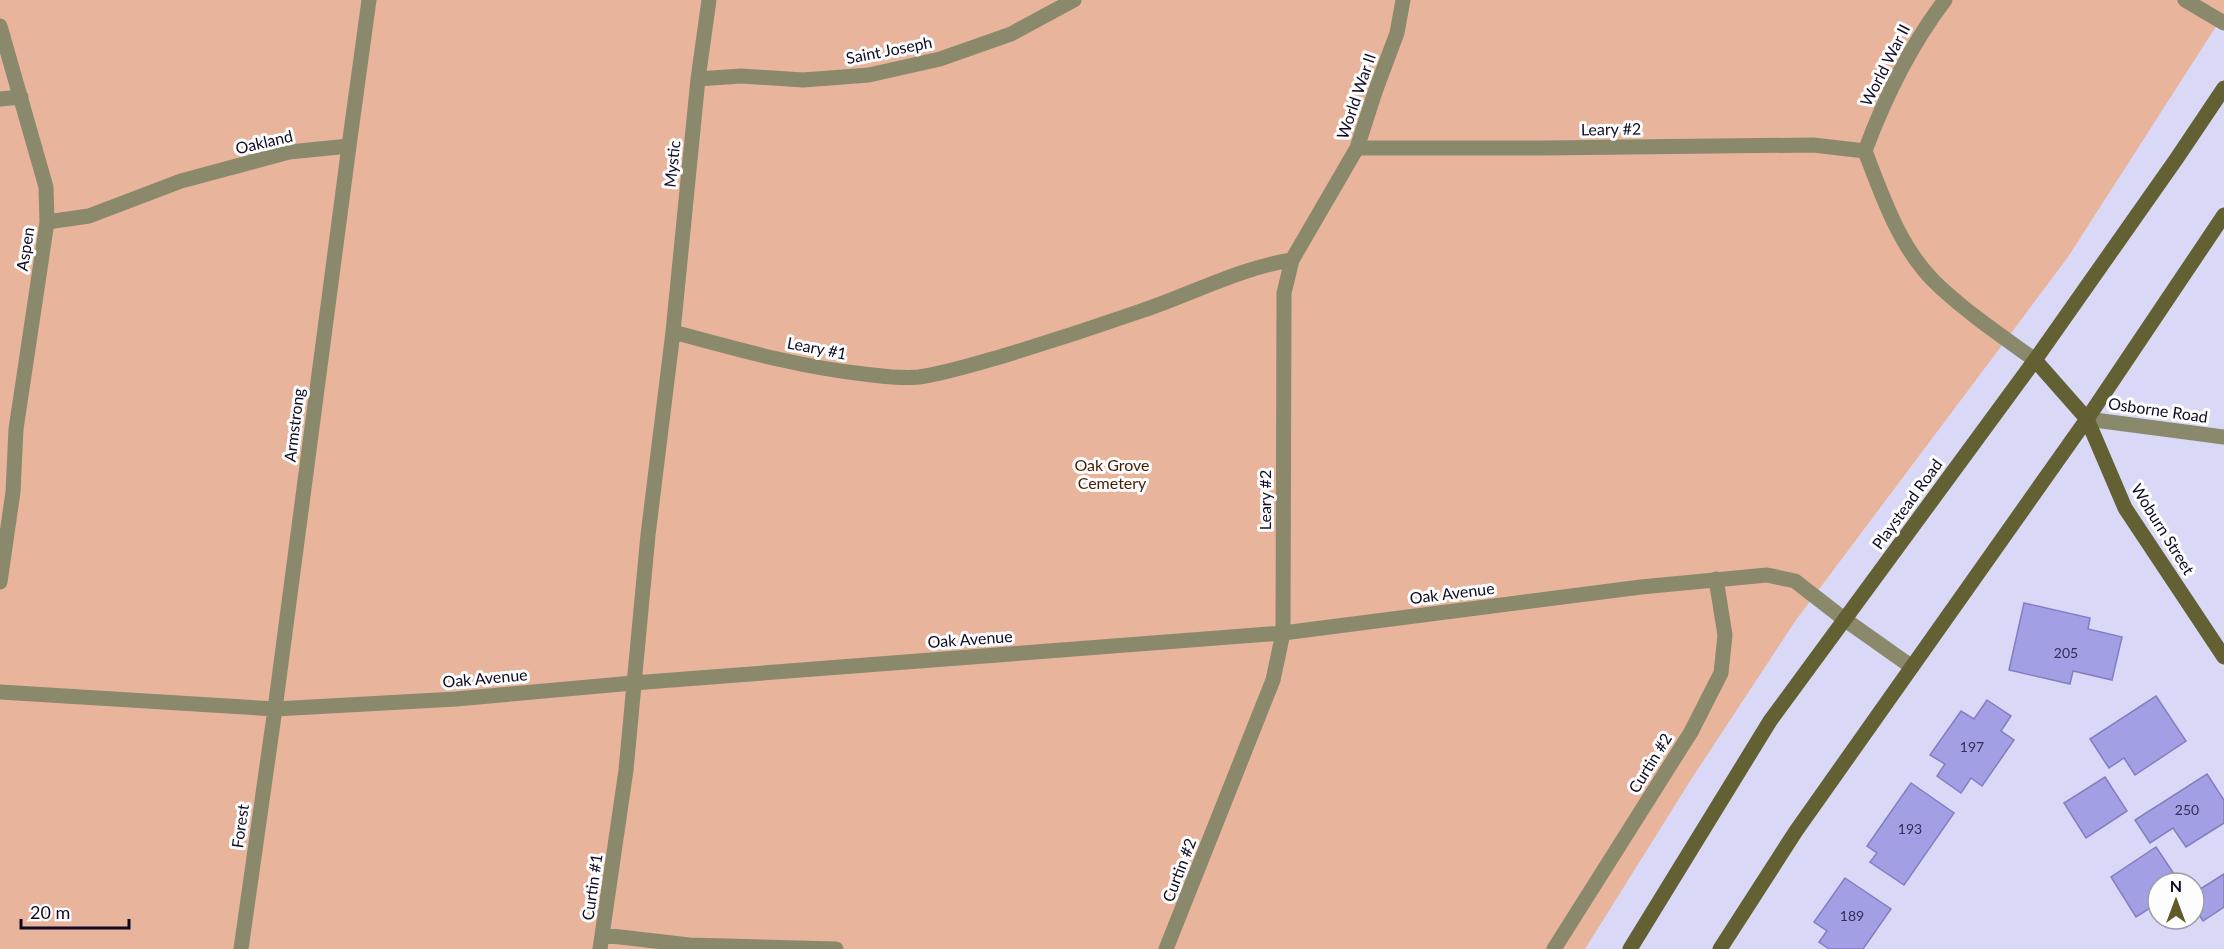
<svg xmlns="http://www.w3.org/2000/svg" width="2224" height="949" viewBox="0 0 2224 949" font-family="Lato,sans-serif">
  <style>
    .green { fill: #e8b49c }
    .building { fill: #a39fe5; stroke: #837ec2; stroke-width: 1.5 }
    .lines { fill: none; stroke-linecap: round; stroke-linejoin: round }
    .lane { stroke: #8a896b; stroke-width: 15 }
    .street { stroke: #8a896b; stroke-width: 15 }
    .secondary { stroke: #636134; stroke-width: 15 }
    .labels { text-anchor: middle; stroke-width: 6; stroke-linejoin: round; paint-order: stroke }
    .number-label { font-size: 14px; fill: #332f54 }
    .street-label { font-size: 16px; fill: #0e0a23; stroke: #fdfdfd }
    .park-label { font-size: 16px; fill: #461b03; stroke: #fdfdfd }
  </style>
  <rect width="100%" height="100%" fill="#d9d9f7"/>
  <path class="green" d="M0,0H2224V14L2068,257L1796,620L1692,778L1585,949H0Z"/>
  <path class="building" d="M2024,603L2090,618L2088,629L2122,637L2112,680L2073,671L2070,684L2009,670Z
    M2156,696L2186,741L2135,775L2124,758L2109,768L2090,739Z
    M1987,700L2011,716L2001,731L2014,740L1982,786L1971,778L1961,793L1937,776L1945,764L1930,755L1961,711L1974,719Z
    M2207,774L2224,800V823L2186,847L2173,828L2150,843L2135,820Z
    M2105,777L2127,811L2086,838L2064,803Z
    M1911,783L1954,813L1904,885L1870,862L1877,853L1867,846Z
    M2156,847L2180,883H2158V903L2136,917L2111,877Z
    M2224,874V907L2203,921L2194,907V893Z
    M1845,878L1891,909L1863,949H1829L1819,942L1827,931L1814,922Z"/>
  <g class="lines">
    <path class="lane" d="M2185,0L2224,23
      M0,26L46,187L47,222L16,429L13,492L0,582
      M698,79L741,76L803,80L869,75L940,59L1011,34L1074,0
      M0,99L21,97
      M1357,148H1542L1813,145L1865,151
      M1865,151C1883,198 1901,252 1940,287C1969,314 2003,337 2035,360
      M1865,151C1885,97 1910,46 1945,0
      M47,222L89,216L181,181L289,152L349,146L369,0
      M673,332C736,349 799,367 864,374C882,376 901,379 919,377C947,373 975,364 1003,356C1049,342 1095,327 1141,311C1192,294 1239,268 1292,260
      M0,692L275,709L456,699L633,683L1283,633L1641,587L1767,575L1795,581L1844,619L1912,667
      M603,935L689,945L836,949
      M241,949L275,709L349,146
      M600,949L626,770L648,535L673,332L698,79L709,0
      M1166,949L1273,680L1283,633L1284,293L1292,260L1357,148L1375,92L1397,33L1403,0
      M1554,949L1691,732L1721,673L1725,635L1716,579"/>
    <path class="street" d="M2087,419L2224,437"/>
    <path class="secondary" d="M2035,360L2087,419L2125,508L2224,657
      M1630,949L1770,721L2035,360L2177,158L2224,88
      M1720,949L1796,831L2087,419L2224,215"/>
  </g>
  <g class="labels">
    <g class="number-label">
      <text x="2066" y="658">205</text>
      <text x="1972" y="752">197</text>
      <text x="2187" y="815">250</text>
      <text x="1910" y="834">193</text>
      <text x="1852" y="921">189</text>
    </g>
    <g class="street-label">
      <text transform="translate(889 50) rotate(-11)" y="6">Saint Joseph</text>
      <text transform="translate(1885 65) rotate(-63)" y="6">World War II</text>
      <text transform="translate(1356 96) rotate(-71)" y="6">World War II</text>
      <text transform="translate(1611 129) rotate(-1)" y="6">Leary #2</text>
      <text transform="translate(264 142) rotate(-13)" y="6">Oakland</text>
      <text transform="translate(672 164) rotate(-84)" y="6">Mystic</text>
      <text transform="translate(25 249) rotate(-81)" y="6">Aspen</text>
      <text transform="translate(817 348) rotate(11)" y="6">Leary #1</text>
      <text transform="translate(2158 410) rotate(8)" y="6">Osborne Road</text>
      <text transform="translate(294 425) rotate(-83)" y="6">Armstrong</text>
      <text transform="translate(1265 500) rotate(-90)" y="6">Leary #2</text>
      <text transform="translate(1907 504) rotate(-54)" y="6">Playstead Road</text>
      <text transform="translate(2163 529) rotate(58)" y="6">Woburn Street</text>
      <text transform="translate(1452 593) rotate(-7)" y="6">Oak Avenue</text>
      <text transform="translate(970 639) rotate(-4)" y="6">Oak Avenue</text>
      <text transform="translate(485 678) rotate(-5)" y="6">Oak Avenue</text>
      <text transform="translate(1650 763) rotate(-58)" y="6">Curtin #2</text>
      <text transform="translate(240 826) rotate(-82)" y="6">Forest</text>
      <text transform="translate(1179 870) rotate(-69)" y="6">Curtin #2</text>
      <text transform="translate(592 887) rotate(-82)" y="6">Curtin #1</text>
    </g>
    <g class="park-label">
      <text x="1112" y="471">Oak Grove<tspan x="1112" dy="18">Cemetery</tspan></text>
    </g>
  </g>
  <g transform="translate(2176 901)"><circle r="28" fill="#fdfdfd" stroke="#9d9ca6" stroke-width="1.5"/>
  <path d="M0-4.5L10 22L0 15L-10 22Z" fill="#5e5b28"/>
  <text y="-9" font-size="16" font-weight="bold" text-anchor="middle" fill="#0e0a23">N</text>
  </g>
  <path d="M21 919v9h108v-9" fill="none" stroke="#0e0a23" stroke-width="3"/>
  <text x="30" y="919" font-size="18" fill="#0e0a23" stroke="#fdfdfd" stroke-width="4.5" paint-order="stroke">20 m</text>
</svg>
